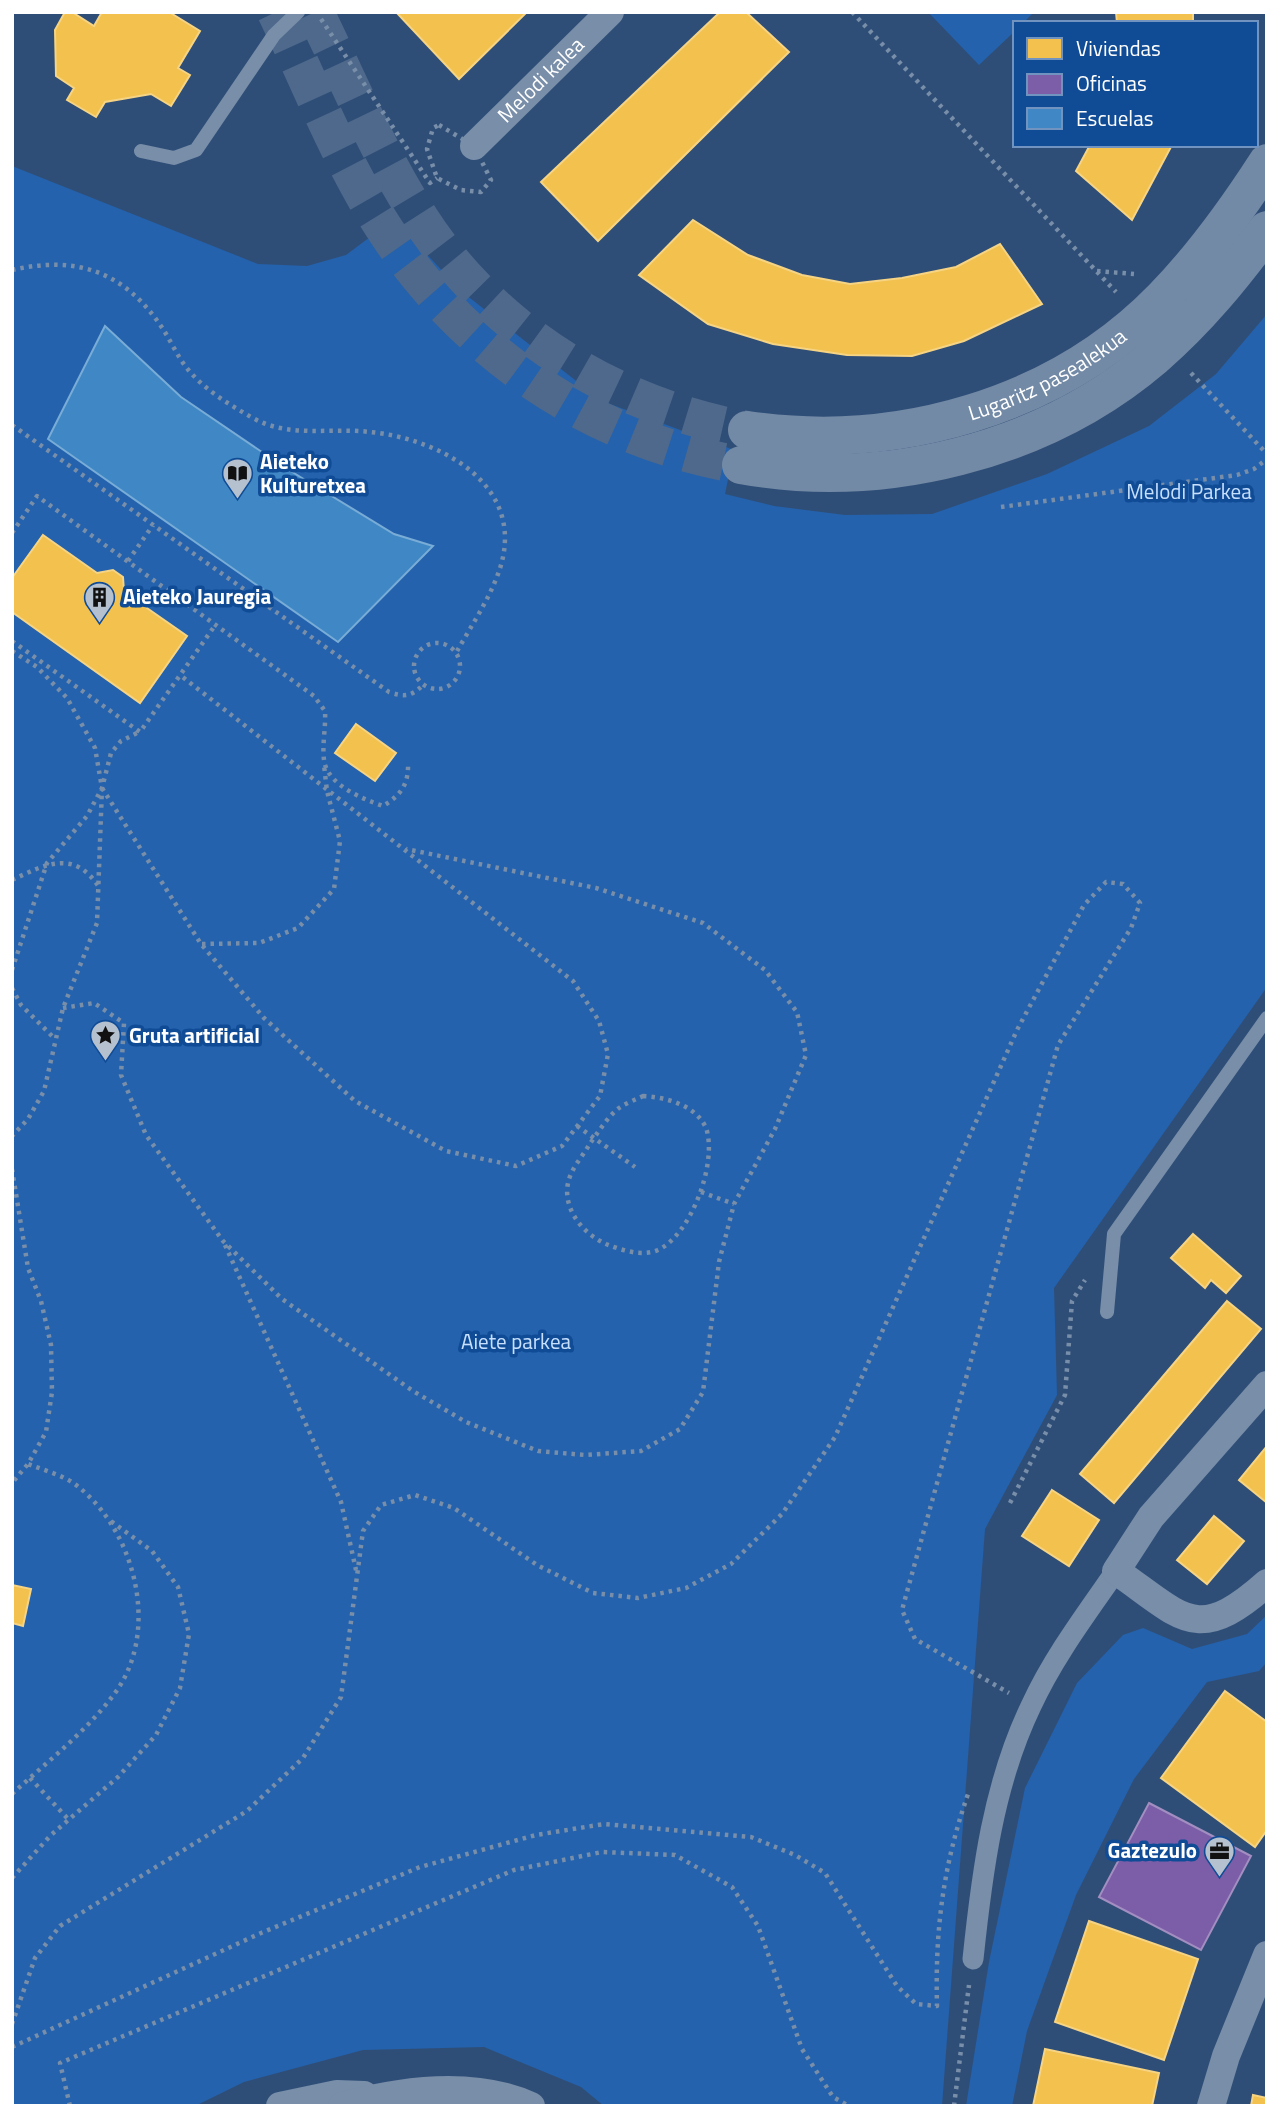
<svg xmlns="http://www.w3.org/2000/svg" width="1279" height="2118" viewBox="0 0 1279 2118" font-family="'Titillium Web',sans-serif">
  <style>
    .green { fill: #2462ad }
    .homes { fill: #f2c14e; stroke: #f6d483; stroke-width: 2 }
    .offices { fill: #7b5ea7; stroke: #a38ec1; stroke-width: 2 }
    .schools { fill: #3f88c5; stroke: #79acd6; stroke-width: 2 }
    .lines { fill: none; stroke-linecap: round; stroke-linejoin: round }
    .secondary-tunnel { stroke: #4e698b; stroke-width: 38; stroke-dasharray: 38 19; stroke-linecap: butt }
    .path { stroke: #788ea9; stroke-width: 4.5; stroke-dasharray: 3.5 5; stroke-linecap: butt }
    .service { stroke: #788ea9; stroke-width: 14 }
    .pedestrian { stroke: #788ea9; stroke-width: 21 }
    .minor { stroke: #788ea9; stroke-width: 28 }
    .secondary { stroke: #738aa6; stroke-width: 38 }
    .labels { text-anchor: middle; stroke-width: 7; stroke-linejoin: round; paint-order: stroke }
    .street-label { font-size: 21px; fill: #fff; stroke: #104b96 }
    .poi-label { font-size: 21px; font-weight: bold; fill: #fff; stroke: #104b96; text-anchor: start }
    .park-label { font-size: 21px; fill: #c7e0fe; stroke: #104b96 }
  </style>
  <rect width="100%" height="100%" fill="#2f4e77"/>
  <path class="green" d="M928,12H1034L1023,23H1015V31L979,65Z
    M12,166L258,264L307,266L346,255L394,219L461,291L602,401L734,450L725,494L774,506L845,515L932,514L1047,474L1149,426L1216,374L1267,314V987L1054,1288L1057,1395L985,1529L942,2106H604L581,2087L484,2047L363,2050L244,2082L195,2106H12Z
    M1267,1615V1662L1259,1671L1207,1682L1134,1779L1076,1895L1027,2031L1012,2106H966L989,1962L1025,1788L1077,1683L1123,1635L1143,1628L1192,1649L1247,1634Z"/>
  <path class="homes" d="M65,12H72L94,26L102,12H169L200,31L178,68L190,75L171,106L151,94L105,102L96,117L67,100L74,88L56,76L55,30Z
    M396,12H527L459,79Z
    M720,12H746L789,52L598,241L541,182Z
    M1116,12H1193V23H1117Z
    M1090,145H1172L1132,220L1076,171Z
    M693,220L748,255L802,275L850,284L902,278L956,267L1000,244L1042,304L964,341L912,356L847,355L773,344L708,324L639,275Z
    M43,535L97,573L113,570L123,577L124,592L187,636L140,703L12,612V578Z
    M356,724L396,753L375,781L335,753Z
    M1193,1234L1241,1276L1226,1293L1211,1280L1205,1288L1171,1258Z
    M1227,1301L1261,1329L1114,1503L1080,1474Z
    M1267,1446V1503L1239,1480Z
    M1052,1490L1099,1520L1069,1566L1022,1536Z
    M1214,1516L1244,1541L1207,1584L1177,1560Z
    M12,1585L31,1589L23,1626L12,1623Z
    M1225,1691L1267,1722V1830L1255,1847L1161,1778Z
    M1089,1921L1198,1959L1164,2060L1055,2022Z
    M1045,2049L1159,2073L1152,2106H1033Z
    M1253,2095L1267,2098V2106H1251Z"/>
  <path class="offices" d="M1149,1803L1251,1856L1201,1950L1099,1897Z"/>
  <path class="schools" d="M105,326L181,397L284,467L394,534L433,546L338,642L48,439Z"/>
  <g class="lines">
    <path class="secondary-tunnel" d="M276,12C313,89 345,173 394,243C475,360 600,442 741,465
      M315,12C349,82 379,155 421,220C494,333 617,407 747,430"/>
    <path class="path" d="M852,12L1116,292
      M321,19L430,183L437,178
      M439,125L474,146L491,180L481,192L461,190L437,178L427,149L433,128Z
      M12,270C78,255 125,272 163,329C172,343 179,360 191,373C207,391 230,405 251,417C289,439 328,427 370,432C434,438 519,479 503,557C496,590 472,624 456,653
      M1097,271L1134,274
      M1191,373L1267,454
      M12,425L389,692C404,697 411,697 423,685
      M1001,507L1237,475L1254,469L1267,459
      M12,533L37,496L314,696L325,711C326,727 322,744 324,760C327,785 363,799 383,806C401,795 409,784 408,762
      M128,561L153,525
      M12,641L140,732L216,624
      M414 666a23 23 0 1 1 46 0a23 23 0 1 1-46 0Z
      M12,651L37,667L67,698L95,748L102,788L97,923L63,1008L44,1091L28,1119L12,1136
      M102,788L201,944L264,1018L355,1101L446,1151L516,1166L562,1146L600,1096L608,1054L599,1021L573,981L180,675
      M12,880C46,864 74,849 99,887
      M202,944L259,943L298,928L334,889L340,841L327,791L324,765
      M12,970L47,863L87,816L102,788L111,753L121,741L139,732
      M12,988L21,1005L54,1038
      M63,1008L94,1003L124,1023L121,1075L146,1135L223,1241L282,1299L413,1391L466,1422L538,1451L585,1455L641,1451L680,1429L703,1392L719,1262L734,1204L775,1129L806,1055L797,1012L765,970L703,923L596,888L406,849
      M643,1096C665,1097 696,1105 706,1128C718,1162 691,1235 658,1250C642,1257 621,1250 606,1244C579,1232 557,1201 572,1172C576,1163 584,1154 589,1145C597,1134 608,1116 619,1108C626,1103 635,1100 643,1096Z
      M577,1126L635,1167
      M12,1169L28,1268L41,1301L51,1345L52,1392L46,1432L28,1464L12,1483
      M701,1192L734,1204
      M225,1245L341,1502L356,1570
      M1010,1503L1065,1395L1072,1301L1085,1280
      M30,1778L69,1820
      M12,1794C47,1762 87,1731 115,1693C160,1632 136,1535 81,1489C67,1476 46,1471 28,1464
      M12,1878L51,1835L118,1777L156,1735L180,1688L189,1634L178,1587L152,1551L108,1519
      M12,2024L35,1958L60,1926L247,1811L303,1758L341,1697L363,1531L381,1505L415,1495L454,1508L537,1565L593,1593L638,1598L686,1588L731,1564L782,1514L835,1437L1017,1030L1084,905L1106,882L1123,884L1140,903L1131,928L1058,1045L902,1610L915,1639L1009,1693
      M12,2047L261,1933L420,1867L536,1835L604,1824L751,1837L795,1855L825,1873L897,1986L916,2004L937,2006C935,1930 943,1866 968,1794
      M70,2106L60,2063L514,1870L602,1852L675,1855L732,1887L758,1926L802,2049L833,2097L849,2106
      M954,2106L969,1985"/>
    <path class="service" d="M141,151L174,158L196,150L274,35L298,12
      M1107,1312L1114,1234L1267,1018"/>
    <path class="pedestrian" d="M973,1959C982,1873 993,1785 1031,1706C1053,1658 1086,1614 1116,1571"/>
    <g class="minor">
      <path id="s1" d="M474,146L610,12"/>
      <path d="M1267,1385L1151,1517L1116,1571C1183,1617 1196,1646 1267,1583"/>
      <path d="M280,2106L337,2094L364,2095"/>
      <path d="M342,2106C401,2090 474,2080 531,2106"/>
      <path d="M1211,2106L1226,2056L1267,1955"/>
    </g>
    <g class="secondary">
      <path id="s2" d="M747,430C896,452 1056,408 1163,298C1203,257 1236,211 1267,163"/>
      <path d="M741,465C883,491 1043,452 1154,357C1198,319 1232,277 1267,230"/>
    </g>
  </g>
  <defs>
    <symbol id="library-pin" viewBox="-11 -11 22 30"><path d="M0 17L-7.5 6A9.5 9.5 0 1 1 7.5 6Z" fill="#b6c1cf" stroke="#104b96"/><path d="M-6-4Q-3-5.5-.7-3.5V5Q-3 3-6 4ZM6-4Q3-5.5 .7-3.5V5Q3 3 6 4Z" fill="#111"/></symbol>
    <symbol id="building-pin" viewBox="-11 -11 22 30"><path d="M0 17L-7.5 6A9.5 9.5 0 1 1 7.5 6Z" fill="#b6c1cf" stroke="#104b96"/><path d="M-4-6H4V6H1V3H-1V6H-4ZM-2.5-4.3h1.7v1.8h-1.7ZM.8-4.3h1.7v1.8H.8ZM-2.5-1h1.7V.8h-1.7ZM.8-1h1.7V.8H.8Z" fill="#111"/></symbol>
    <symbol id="sight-pin" viewBox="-11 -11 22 30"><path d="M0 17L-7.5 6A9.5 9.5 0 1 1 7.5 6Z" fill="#b6c1cf" stroke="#104b96"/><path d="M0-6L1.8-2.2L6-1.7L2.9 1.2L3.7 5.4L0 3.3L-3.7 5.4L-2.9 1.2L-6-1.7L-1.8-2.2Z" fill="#111"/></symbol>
    <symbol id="office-pin" viewBox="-11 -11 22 30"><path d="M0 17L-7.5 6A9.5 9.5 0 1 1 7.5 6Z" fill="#b6c1cf" stroke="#104b96"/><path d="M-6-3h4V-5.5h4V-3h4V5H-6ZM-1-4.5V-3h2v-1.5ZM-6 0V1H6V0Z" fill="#111"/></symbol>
  </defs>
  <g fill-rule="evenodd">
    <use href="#library-pin" x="220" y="456" width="35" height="47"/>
    <use href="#building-pin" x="82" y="580" width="35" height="47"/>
    <use href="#sight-pin" x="88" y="1018" width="35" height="47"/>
    <use href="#office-pin" x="1202" y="1834" width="35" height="47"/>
  </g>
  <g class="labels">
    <g class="street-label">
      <text dy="7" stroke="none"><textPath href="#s1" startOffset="94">Melodi kalea</textPath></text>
      <text dy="7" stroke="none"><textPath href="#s2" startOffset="312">Lugaritz pasealekua</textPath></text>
    </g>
    <g class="poi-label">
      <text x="260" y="469">Aieteko<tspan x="260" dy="24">Kulturetxea</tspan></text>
      <text x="123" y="604">Aieteko Jauregia</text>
      <text x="129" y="1043">Gruta artificial</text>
      <text x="1197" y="1858" text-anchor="end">Gaztezulo</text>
    </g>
    <g class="park-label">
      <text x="1189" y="499">Melodi Parkea</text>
      <text x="516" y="1349">Aiete parkea</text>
    </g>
  </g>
  <rect width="1279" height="2118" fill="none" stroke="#ffffff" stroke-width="28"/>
  <rect x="1013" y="21" width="245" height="126" fill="#104b96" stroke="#7093c0" stroke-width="2"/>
  <rect x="1027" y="38" width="35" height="21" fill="#f2c14e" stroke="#7093c0" stroke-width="2"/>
  <text x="1076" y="56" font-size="21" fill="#ffffff">Viviendas</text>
  <rect x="1027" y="74" width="35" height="21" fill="#7b5ea7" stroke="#7093c0" stroke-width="2"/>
  <text x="1076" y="91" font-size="21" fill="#ffffff">Oficinas</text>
  <rect x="1027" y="108" width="35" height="21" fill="#3f88c5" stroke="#7093c0" stroke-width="2"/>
  <text x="1076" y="126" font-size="21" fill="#ffffff">Escuelas</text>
</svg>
